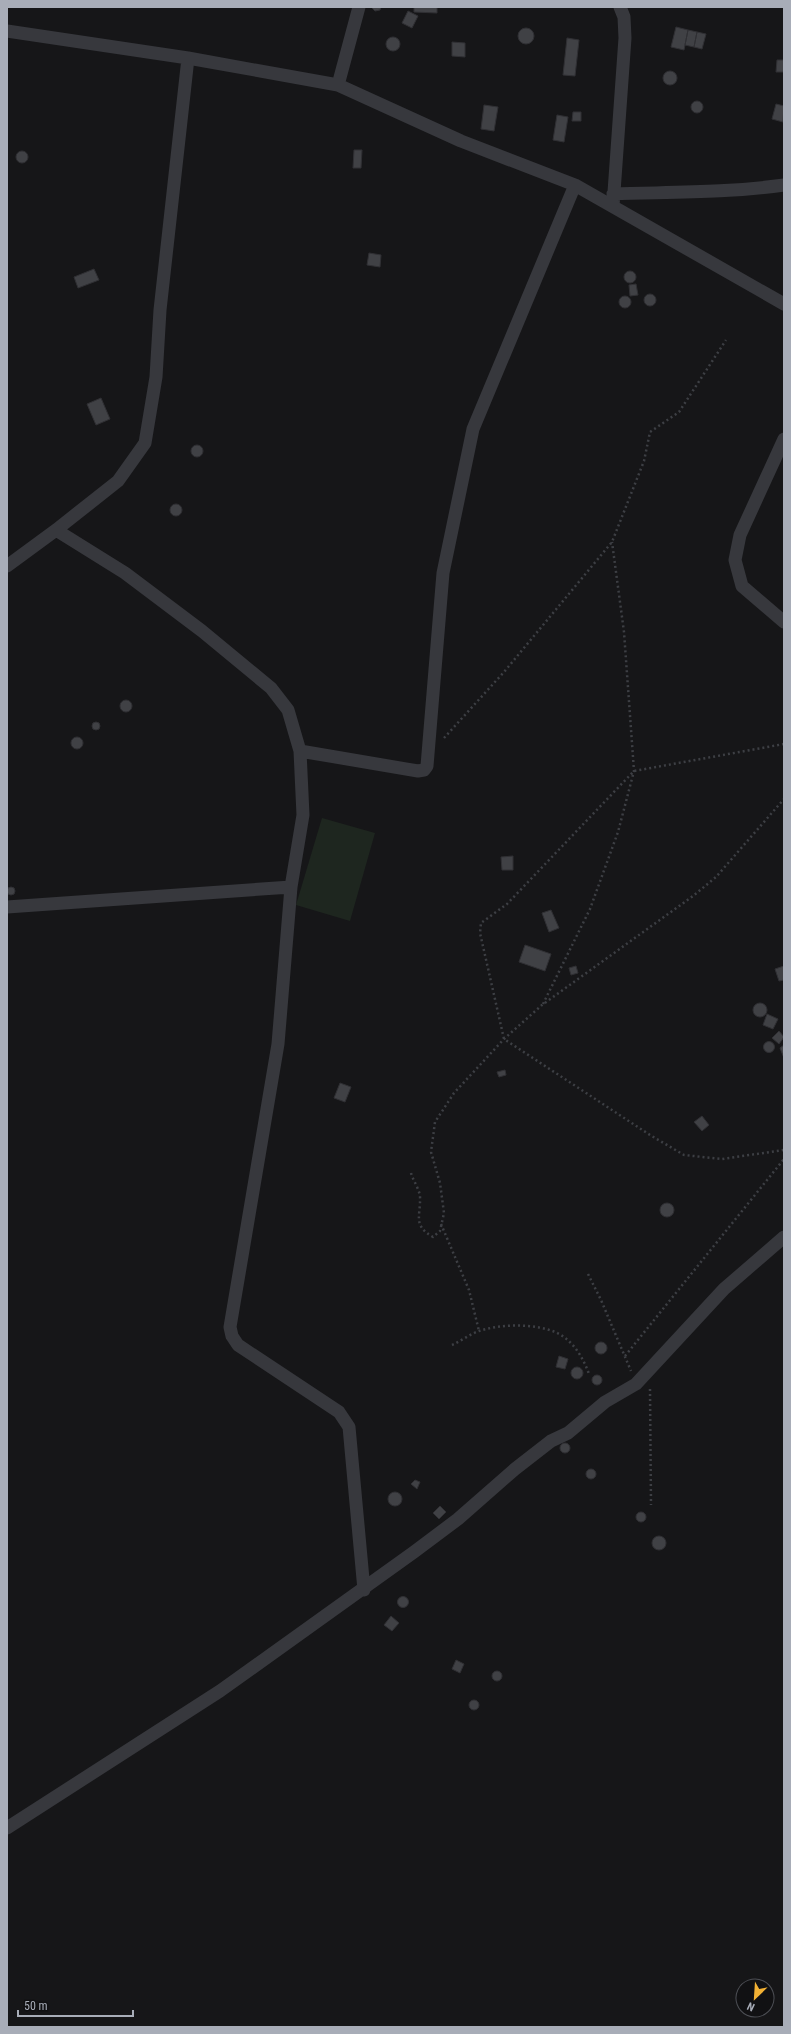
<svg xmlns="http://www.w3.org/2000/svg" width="791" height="2034" viewBox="0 0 791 2034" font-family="'Roboto Condensed',sans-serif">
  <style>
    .green { fill: #1e261f }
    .building { fill: #404145; stroke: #303034 }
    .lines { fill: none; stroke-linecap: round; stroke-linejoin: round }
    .path { stroke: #3d3f44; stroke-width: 2.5; stroke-dasharray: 2 3; stroke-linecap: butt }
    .minor { stroke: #37383d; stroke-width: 13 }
  </style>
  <rect width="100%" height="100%" fill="#161618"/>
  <path class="green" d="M322,818L375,833L350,921L296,905Z"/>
  <path class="building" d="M371,7H381L380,10L375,11Z
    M414,7H437V13L414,12Z
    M408,11L418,16L412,28L402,23Z
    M676,27L688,30L684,50L671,47Z
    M518 36a8 8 0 1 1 16 0a8 8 0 1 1-16 0Z
    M688,30L697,32L694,47L685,45Z
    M697,32L706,34L702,49L694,47Z
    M386 44a7 7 0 1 1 14 0a7 7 0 1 1-14 0Z
    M567,38L579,40L575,76L563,75Z
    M452,42L465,43V57L452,56Z
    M777,60H784V72H776Z
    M663 78a7 7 0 1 1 14 0a7 7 0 1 1-14 0Z
    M691 107a6 6 0 1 1 12 0a6 6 0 1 1-12 0Z
    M776,104L784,106L783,122L772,119Z
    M484,105L498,107L494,131L481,129Z
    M573,112H581V121H572Z
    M557,115L568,117L564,142L553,140Z
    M354,150H362L361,168H353Z
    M16 157a6 6 0 1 1 12 0a6 6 0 1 1-12 0Z
    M369,253L381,255L380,267L367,265Z
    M94,269L99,280L78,288L74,277Z
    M624 277a6 6 0 1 1 12 0a6 6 0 1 1-12 0Z
    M636,284L638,295L630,296L629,285Z
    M644 300a6 6 0 1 1 12 0a6 6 0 1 1-12 0Z
    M619 302a6 6 0 1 1 12 0a6 6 0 1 1-12 0Z
    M101,398L110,419L96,425L87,404Z
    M191 451a6 6 0 1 1 12 0a6 6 0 1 1-12 0Z
    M170 510a6 6 0 1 1 12 0a6 6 0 1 1-12 0Z
    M120 706a6 6 0 1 1 12 0a6 6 0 1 1-12 0Z
    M92 726a4 4 0 1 1 8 0a4 4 0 1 1-8 0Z
    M71 743a6 6 0 1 1 12 0a6 6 0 1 1-12 0Z
    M513,856V870H502L501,857Z
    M7 891a4 4 0 1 1 8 0a4 4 0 1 1-8 0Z
    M551,910L559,928L549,932L542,913Z
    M525,945L551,954L545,971L519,962Z
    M576,966L578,973L571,975L569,968Z
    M784,966V980L779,981L775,969Z
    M753 1010a7 7 0 1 1 14 0a7 7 0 1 1-14 0Z
    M767,1014L778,1019L773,1029L763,1025Z
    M779,1031L784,1037L779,1044L772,1038Z
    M763.5 1047a5.5 5.5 0 1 1 11 0a5.5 5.5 0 1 1-11 0Z
    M784,1045V1058L780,1048Z
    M505,1070L506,1075L499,1077L497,1072Z
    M340,1083L351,1087L345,1102L334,1098Z
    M702,1116L709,1125L702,1131L694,1122Z
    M660 1210a7 7 0 1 1 14 0a7 7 0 1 1-14 0Z
    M595 1348a6 6 0 1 1 12 0a6 6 0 1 1-12 0Z
    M559,1356L568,1359L565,1369L556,1367Z
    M571 1373a6 6 0 1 1 12 0a6 6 0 1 1-12 0Z
    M592 1380a5 5 0 1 1 10 0a5 5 0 1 1-10 0Z
    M560 1448a5 5 0 1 1 10 0a5 5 0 1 1-10 0Z
    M586 1474a5 5 0 1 1 10 0a5 5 0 1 1-10 0Z
    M415,1480L420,1482L417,1489L411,1484Z
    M388 1499a7 7 0 1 1 14 0a7 7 0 1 1-14 0Z
    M440,1506L446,1512L439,1519L433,1513Z
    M636 1517a5 5 0 1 1 10 0a5 5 0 1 1-10 0Z
    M652 1543a7 7 0 1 1 14 0a7 7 0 1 1-14 0Z
    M397.5 1602a5.5 5.5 0 1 1 11 0a5.5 5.5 0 1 1-11 0Z
    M391,1616L399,1623L392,1631L384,1625Z
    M456,1660L464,1664L460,1673L452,1669Z
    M492 1676a5 5 0 1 1 10 0a5 5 0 1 1-10 0Z
    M469 1705a5 5 0 1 1 10 0a5 5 0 1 1-10 0Z"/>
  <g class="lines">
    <path class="path" d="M444,738L504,672L612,542L644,461L650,432L679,412L726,340
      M784,744L634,771L507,904L481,923L480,933L504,1039L650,1135L684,1155L722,1159L784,1150
      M543,1004L590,909L618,832L634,771L624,632L612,542
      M411,1173C413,1180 419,1189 420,1196C421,1216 412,1225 433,1237L440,1231L444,1213L440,1183L431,1152L435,1122L454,1093L504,1039L542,1005L693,896L716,877L784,799
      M441,1224L469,1290L479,1331
      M588,1274L601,1300L631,1371
      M452,1345C461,1341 470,1334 479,1331C501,1324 533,1323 555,1332C572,1339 583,1357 589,1374
      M625,1356L784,1159
      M650,1389L651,1505"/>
    <path class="minor" d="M7,31L188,58L338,85L461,141L575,185L784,304
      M338,85L359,7
      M613,194C670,192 727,193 784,185
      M613,206L625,38L624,17L620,7
      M784,439L740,535L735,560L742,586L784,622
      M56,530L125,573L202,631L271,688L288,710L300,751L303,815L291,887L278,1044L230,1327L232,1336L238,1345L339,1412L349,1427L364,1590
      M7,566L56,530L118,481L145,443L156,377L160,310L188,58
      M300,751L418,771L424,770L427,766L443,573L473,429L575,185
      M7,907L291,887
      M7,1828L220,1691L414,1552L458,1519L515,1469L551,1441L568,1433L605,1402L636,1384L724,1289L784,1237"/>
  </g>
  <rect width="791" height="2034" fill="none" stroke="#a8adb8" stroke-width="16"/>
  <g transform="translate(755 1998) rotate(205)"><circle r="19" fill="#111113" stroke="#4d4f55"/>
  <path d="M0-3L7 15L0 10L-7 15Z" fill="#f2b134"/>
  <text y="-6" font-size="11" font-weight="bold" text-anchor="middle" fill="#a8adb8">N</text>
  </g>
  <path d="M18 2010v6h115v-6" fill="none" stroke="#a8adb8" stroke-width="2"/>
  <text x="24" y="2010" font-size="12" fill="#a8adb8" stroke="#111113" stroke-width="3" paint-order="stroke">50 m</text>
</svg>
